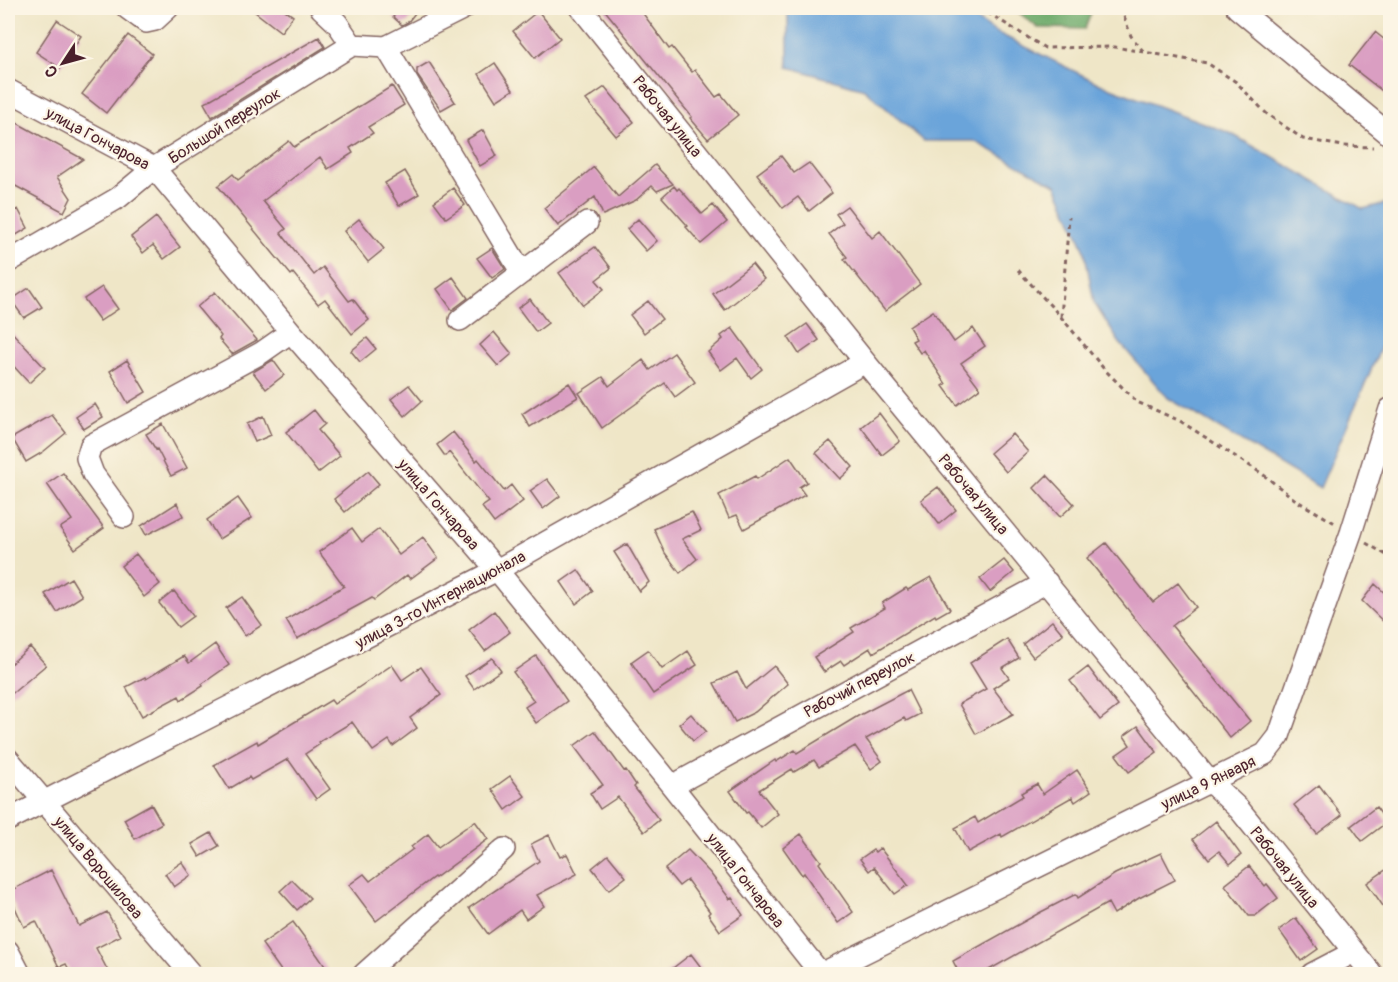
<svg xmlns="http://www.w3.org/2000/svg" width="1398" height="982" viewBox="0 0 1398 982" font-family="Pangolin,sans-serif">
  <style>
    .forest { fill: #6eab6c; stroke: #5c654c; stroke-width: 1.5 }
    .water { fill: #6aa4da; stroke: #5a6282; stroke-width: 1.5 }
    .building { fill: #da9ec2 }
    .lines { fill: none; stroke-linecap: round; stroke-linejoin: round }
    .minor-casing { stroke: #846562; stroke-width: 24 }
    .path { stroke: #846562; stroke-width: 3; stroke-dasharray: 4.5 4.5; stroke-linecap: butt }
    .minor { stroke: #fff; stroke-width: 21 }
    .labels { text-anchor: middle; stroke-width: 4.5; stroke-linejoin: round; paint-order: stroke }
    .street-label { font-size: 16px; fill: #4a1f2b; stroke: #fcf5e5 }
  </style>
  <rect width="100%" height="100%" fill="#fcf5e5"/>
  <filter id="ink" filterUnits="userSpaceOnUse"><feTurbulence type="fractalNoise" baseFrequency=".0167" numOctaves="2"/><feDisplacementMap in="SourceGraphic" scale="12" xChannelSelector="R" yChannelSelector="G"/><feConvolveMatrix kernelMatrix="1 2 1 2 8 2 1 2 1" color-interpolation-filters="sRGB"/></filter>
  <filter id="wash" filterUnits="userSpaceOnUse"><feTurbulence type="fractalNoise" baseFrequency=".008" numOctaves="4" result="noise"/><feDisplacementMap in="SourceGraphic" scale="24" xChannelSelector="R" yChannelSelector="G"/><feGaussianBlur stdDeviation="1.35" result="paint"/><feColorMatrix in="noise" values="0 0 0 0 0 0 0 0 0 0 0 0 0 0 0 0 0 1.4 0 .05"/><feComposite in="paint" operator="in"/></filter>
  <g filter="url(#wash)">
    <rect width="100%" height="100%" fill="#efe6c7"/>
    <path class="forest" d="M1013,8H1093L1085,29L1038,28Z"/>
    <path class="water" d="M788,8H960L994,31L1100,84L1230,133L1363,209L1390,202V326L1320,488L1168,398L1119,342L1094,303L1084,248L1056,185L974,141H924L864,89L788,67Z"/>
    <g id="blocks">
      <path class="building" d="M250,8H282L293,16L281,32Z
        M400,8H419L408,22L402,25L393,17Z
        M603,8H639L669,49L672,47L692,72L695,70L716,97L721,94L738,115L708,139L690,118L692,117Z
        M538,11L560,38L535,58L513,31Z
        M57,20L81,36L60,68L36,52Z
        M1375,32L1390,44V97L1349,65Z
        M128,35L152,54L106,113L82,94Z
        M319,37L325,47L212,117L204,103Z
        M429,62L455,102L441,110L417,75V69Z
        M495,63L513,90L496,101L479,74Z
        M392,86L404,105L368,127L373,133L350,148L353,153L328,169L320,157L263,201L286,229L281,233L314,275L323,267L349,301L353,299L369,320L352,334L325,299L318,304L293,273L291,275L218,186L233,174L238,180L289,141L294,147Z
        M605,87L634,122L616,136L586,100Z
        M8,118L83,159L57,177L71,198L64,212L8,182Z
        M483,130L497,156L480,166L466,140Z
        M781,156L794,173L809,163L832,193L809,211L798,197L783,208L757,174Z
        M655,165L673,184L657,191L652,186L636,200L603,215L595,197L558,226L544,208L594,167L618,197Z
        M405,171L419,194L399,206L385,183Z
        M674,186L677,190L679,188L702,214L713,205L727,222L701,244L686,227L688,226L662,197Z
        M453,188L465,205L446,218L434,202Z
        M847,206L872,238L880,231L920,284L885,311L844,259L847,257L829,234L843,223L836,214Z
        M18,209L28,228L8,240V214Z
        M156,217L180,247L164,259L153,245L143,253L131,237Z
        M359,219L384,249L368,262L344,231Z
        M638,219L657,241L646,251L627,229Z
        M595,247L611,268L596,280L604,289L583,305L559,273Z
        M492,248L505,269L492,278L477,258Z
        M752,264L764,279L725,310L713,294Z
        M453,277L468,298L452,310L437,289Z
        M102,287L118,309L100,321L84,299Z
        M29,288L42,307L24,318L11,300Z
        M215,292L257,340L232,354L219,339L221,336L197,307Z
        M530,299L548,323L536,332L518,308Z
        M648,301L662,319L644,333L630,315Z
        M933,311L954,342L973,328L985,346L961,363L980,388L957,405L943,386L946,384L924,350L920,353L912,341L916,339L909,327Z
        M807,324L819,340L799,354L788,337Z
        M8,328L45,368L29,383L8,360Z
        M732,328L762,369L751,378L737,358L721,370L708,352L723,339L721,336Z
        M494,332L512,354L498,366L480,345Z
        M367,338L376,349L360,362L351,351Z
        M674,353L695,382L675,397L665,383L602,428L579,393L603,377L609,386L643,360L650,370Z
        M127,360L146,392L128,403L110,371Z
        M273,360L284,375L266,389L253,372Z
        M569,383L578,397L530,427L522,414Z
        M409,385L422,401L405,416L391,399Z
        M95,404L103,417L84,429L76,417Z
        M314,410L325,424L318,430L340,456L318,473L286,432Z
        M879,413L900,441L882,455L861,427Z
        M52,415L66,433L43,452L26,462L12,438Z
        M263,416L271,435L255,442L247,424Z
        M163,424L187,468L171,476L157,449L156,450L146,434Z
        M453,432L476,461L478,459L504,491L511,485L523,501L494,523L482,507L489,502L449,452L445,456L437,445Z
        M1012,434L1028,452L1006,472L990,453Z
        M830,441L853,467L840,479L816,453Z
        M790,457L807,482L799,487L805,495L744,529L737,515L729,518L719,495L755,476L757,479Z
        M368,471L379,484L345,512L334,499Z
        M63,473L104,528L75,549L60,528L72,520L47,484Z
        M1047,475L1074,504L1060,517L1034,488Z
        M547,479L560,496L543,509L530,491Z
        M938,487L956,510L939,524L921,500Z
        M238,498L252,518L219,539L207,520Z
        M177,503L183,516L146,535L141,526Z
        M692,512L701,530L682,539L697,559L680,573L665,553L654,529Z
        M352,528L362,542L379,529L399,555L423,537L438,558L410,579L407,575L374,600L372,598L297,639L286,620L344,586L319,552Z
        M1106,543L1153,602L1178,583L1196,607L1172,626L1250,721L1230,738L1087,558Z
        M627,544L649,582L639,591L614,552Z
        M136,554L160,584L144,597L121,566Z
        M1004,560L1014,572L990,592L980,579Z
        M578,570L593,591L576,604L561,582Z
        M931,577L950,609L936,617L935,615L873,653L870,648L844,665L841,661L824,672L814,657L854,632L851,628L885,608L882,603L906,588L908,590Z
        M71,578L82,596L57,612L45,594Z
        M1375,584L1390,598V628L1362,601Z
        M174,591L193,616L178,627L159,603Z
        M242,597L262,625L245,636L226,608Z
        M494,611L510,632L485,651L469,630Z
        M1052,621L1063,634L1033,657L1023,644Z
        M1007,639L1019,658L1002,668L1009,678L993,688L1013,714L976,734L959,704L986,689L970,663Z
        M215,644L229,665L202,684L203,686L181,700L179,696L142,716L126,687L145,677L146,679L184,656L189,663Z
        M30,647L46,665L8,697V666Z
        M648,650L662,669L688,651L697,665L653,694L631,662Z
        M536,656L567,701L536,723L525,707L534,701L513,672Z
        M492,658L501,670L474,689L465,676Z
        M392,665L402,680L421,667L441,695L410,718L417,728L393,746L389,740L373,751L352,722L319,742L320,744L305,754L330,789L316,799L288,759L251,780L249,777L229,789L214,765L257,741L258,744L331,700L334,704Z
        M774,666L788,684L755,712L735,722L714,683L737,672L746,689Z
        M1088,667L1118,706L1100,720L1070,681Z
        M908,690L920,714L906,721L904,718L866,739L882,761L871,769L855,746L819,767L814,760L794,772L792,769L759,790L778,814L761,828L748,812L746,813L730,791L775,760L776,762L795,750L797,753L858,716Z
        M691,714L706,731L693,741L679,724Z
        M1138,726L1157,752L1129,772L1116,755L1130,745L1124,736Z
        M595,731L624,771L626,770L636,785L634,787L659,820L644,832L618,797L600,809L590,793L603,785L574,746Z
        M1077,770L1091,791L1075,802L1072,797L1002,837L1001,834L968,852L955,828L975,817L978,823L1023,796L1021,793L1037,784L1043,794Z
        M510,776L525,796L506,810L492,789Z
        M1319,785L1342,815L1317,834L1294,805Z
        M151,804L162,823L135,839L124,819Z
        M1376,807L1387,822L1362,841L1351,826Z
        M475,821L488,839L435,878L434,877L376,921L349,885L364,874L370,881L413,849L411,847L428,834L438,847Z
        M1216,821L1241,855L1230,864L1219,851L1209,859L1193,839Z
        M211,833L219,846L200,857L192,844Z
        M801,834L821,861L819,863L853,912L838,923L804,873L802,875L783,848Z
        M549,835L560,857L567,854L577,874L537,895L544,906L526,919L520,910L488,934L469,908L539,861L531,844Z
        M880,848L908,885L895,894L874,867L869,871L860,859L873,850L875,852Z
        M688,850L710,873L730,899L732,898L743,915L720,931L708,914L710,912L687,880L679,886L665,869Z
        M1161,853L1175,880L1139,898L1114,914L1108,903L980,975H960L953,961L1041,912L1076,894L1078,898L1115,874Z
        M608,855L626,877L609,890L592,868Z
        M182,862L191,875L174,887L165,874Z
        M1249,866L1265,886L1267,884L1278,898L1255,916H1249L1225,885Z
        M1390,867V916L1367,883Z
        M51,870L79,926L107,912L120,936L96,948L110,975H72L66,964L59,967L36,921L24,927L8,892Z
        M292,880L310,898L297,910L280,891Z
        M1296,918L1318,949L1301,961L1279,930Z
        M293,922L318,956L331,975H284L262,944Z
        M691,954L707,975H664Z"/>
    </g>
  </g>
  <g filter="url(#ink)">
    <use href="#blocks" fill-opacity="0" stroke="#846562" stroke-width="1.5"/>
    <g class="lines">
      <defs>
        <path id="minor" d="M127,8L146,22L155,20L168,8
          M321,8L337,23L352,45
          M581,8L865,362L1209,781L1239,809L1372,974
          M1237,8L1390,135
          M386,47L522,273
          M8,90L154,168L291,332L497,570L672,786L821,974
          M8,262L118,198L154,168L352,45L386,47L464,8
          M460,320L587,223
          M124,517L93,474L87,458L91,445L261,353L291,332
          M8,759L191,974
          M672,786L1047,582
          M8,820L497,570L865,362
          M8,951L20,974
          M364,974L504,849
          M821,974L1265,754L1279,736L1283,724L1351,533L1390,409
          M1312,974L1354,952"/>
      </defs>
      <use href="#minor" class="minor-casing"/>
      <path class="path" d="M980,8L1045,48L1115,47L1207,63L1236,82L1267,114L1303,139L1343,146L1373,147
        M1121,8L1131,36L1143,51
        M1018,270L1061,317L1104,369L1137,402L1180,421L1261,473L1297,501L1335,523
        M1061,317L1069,217
        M1366,543L1390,557"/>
      <use href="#minor" class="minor"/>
    </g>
  </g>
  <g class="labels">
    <g class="street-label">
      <text transform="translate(668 116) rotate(51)" y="6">Рабочая улица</text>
      <text transform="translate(224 125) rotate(-32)" y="6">Большой переулок</text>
      <text transform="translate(98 138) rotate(28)" y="6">улица Гончарова</text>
      <text transform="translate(974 494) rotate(50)" y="6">Рабочая улица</text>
      <text transform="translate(439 504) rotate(49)" y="6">улица Гончарова</text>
      <text transform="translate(440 599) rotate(-28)" y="6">улица 3-го Интернационала</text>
      <text transform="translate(859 684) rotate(-28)" y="6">Рабочий переулок</text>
      <text transform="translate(1208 782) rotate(-26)" y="6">улица 9 Января</text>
      <text transform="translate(99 867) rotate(50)" y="6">улица Ворошилова</text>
      <text transform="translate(1285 867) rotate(51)" y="6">Рабочая улица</text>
      <text transform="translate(746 880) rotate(52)" y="6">улица Гончарова</text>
    </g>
  </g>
  <rect width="1398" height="982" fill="none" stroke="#fcf5e5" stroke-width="30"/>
  <g transform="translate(63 63) rotate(234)" stroke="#fcf5e5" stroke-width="4.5" paint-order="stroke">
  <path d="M0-4.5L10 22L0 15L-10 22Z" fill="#4a1f2b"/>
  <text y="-9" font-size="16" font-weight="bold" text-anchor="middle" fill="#4a1f2b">С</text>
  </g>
</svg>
